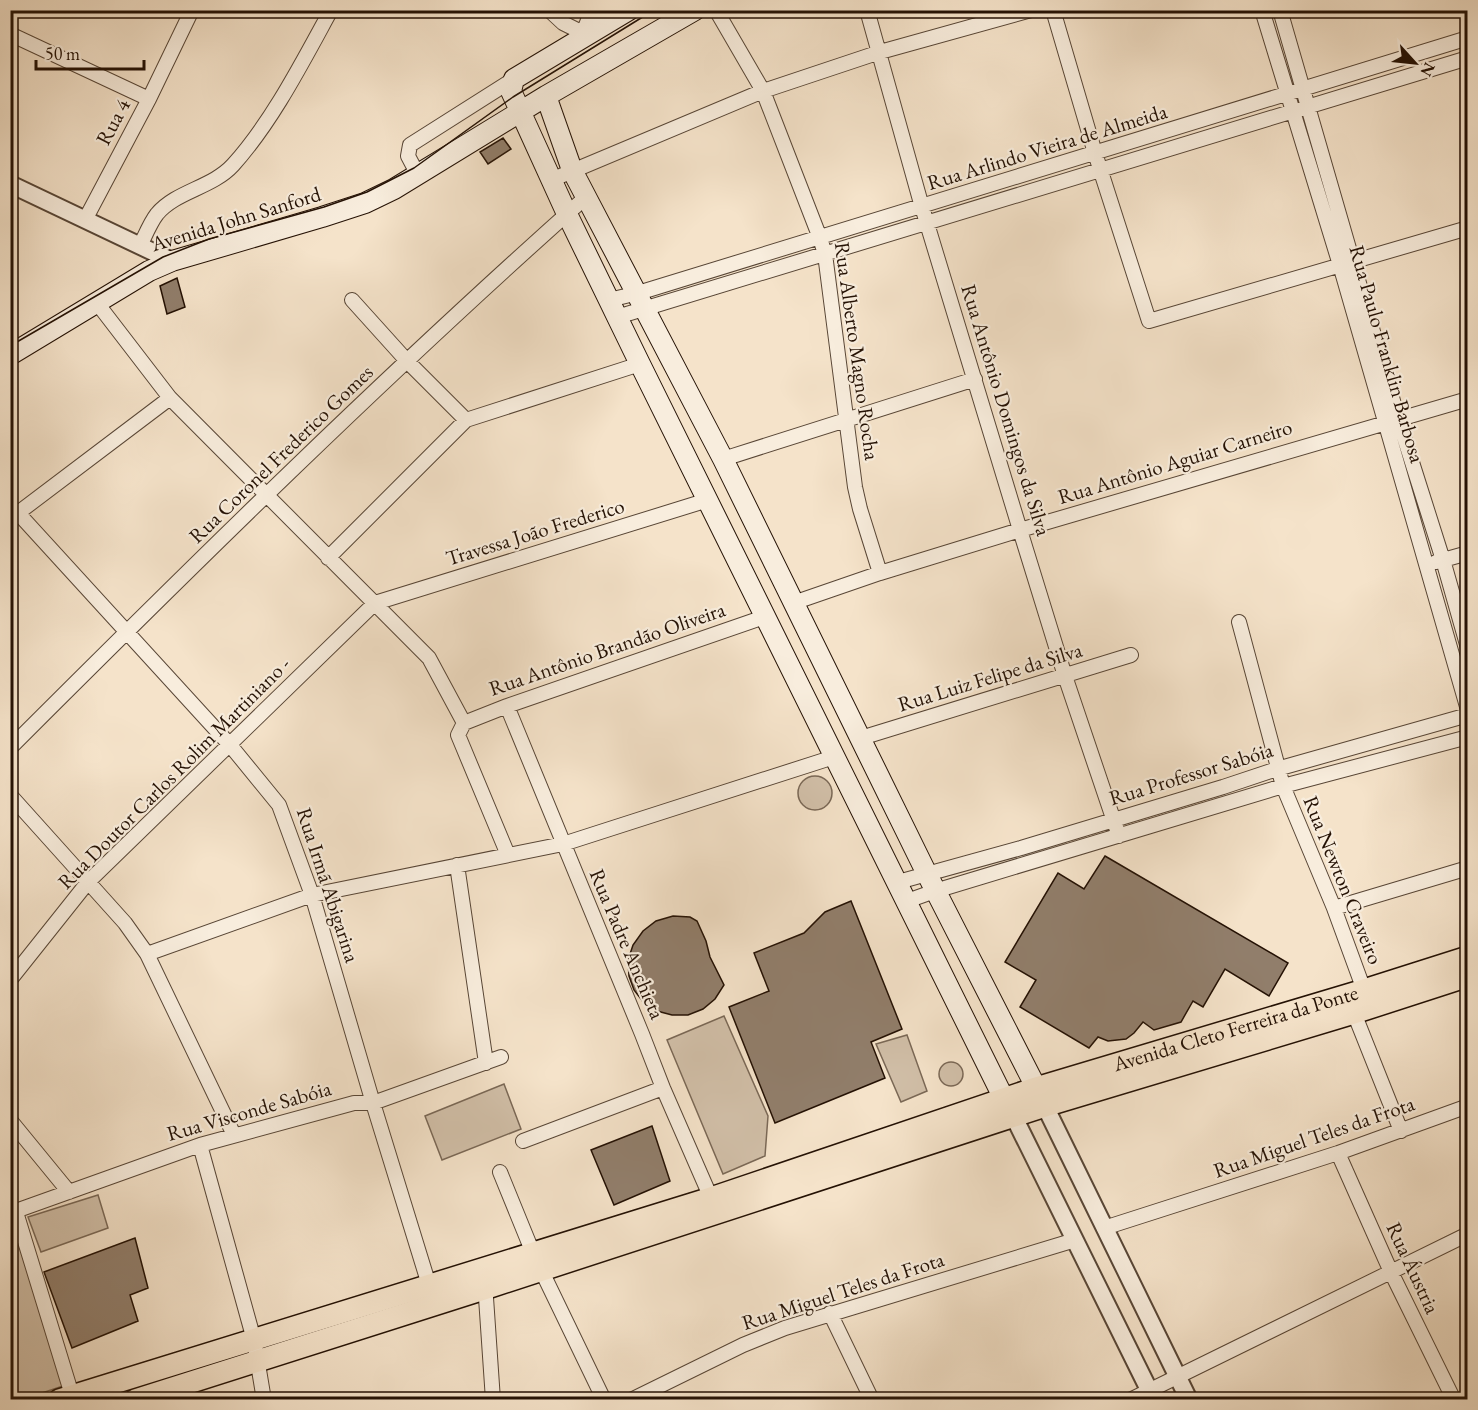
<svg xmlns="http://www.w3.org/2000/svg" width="1478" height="1410" viewBox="0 0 1478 1410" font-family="'EB Garamond',serif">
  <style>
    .green { fill: #d1bfa8; stroke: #7a6856; stroke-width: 1.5 }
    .building { fill: #917e6b; stroke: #241104; stroke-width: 1.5 }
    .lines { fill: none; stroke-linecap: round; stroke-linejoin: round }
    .minor-casing { stroke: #584636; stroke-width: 16 }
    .tertiary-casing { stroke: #584636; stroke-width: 20 }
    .secondary-casing { stroke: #241104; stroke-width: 22 }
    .primary-casing { stroke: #241104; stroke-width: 24 }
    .minor { stroke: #f8eddd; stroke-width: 14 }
    .tertiary { stroke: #f8eddd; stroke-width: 16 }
    .secondary { stroke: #f8eddd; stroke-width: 20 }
    .primary { stroke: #f5e3ca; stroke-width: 21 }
    .tram { stroke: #241104; stroke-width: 1.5 }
    .labels { text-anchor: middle; stroke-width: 4.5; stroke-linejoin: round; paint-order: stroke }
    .street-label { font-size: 21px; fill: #241104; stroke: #f8eddd }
  </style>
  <rect width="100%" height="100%" fill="#f5e3ca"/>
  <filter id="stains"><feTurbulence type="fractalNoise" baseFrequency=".00333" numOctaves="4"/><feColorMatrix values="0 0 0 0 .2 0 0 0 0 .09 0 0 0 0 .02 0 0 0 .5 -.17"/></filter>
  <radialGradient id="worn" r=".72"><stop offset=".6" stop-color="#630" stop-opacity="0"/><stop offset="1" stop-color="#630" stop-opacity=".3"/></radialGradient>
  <path class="green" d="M798 793a17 17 0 1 1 34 0a17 17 0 1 1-34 0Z
    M724,1016L768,1116L765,1156L723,1174L667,1040Z
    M907,1035L927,1091L901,1102L876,1044Z
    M939 1074a12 12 0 1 1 24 0a12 12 0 1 1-24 0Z
    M504,1084L521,1129L442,1160L425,1116Z
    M98,1195L108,1228L41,1252L28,1217Z
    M13,1220L63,1386L24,1399L11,1400L10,1221Z"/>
  <path class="building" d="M503,138L511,149L488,164L480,152Z
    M177,278L185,307L167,314L160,286Z
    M1105,856L1288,963L1269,996L1225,969L1203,1007L1193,1001L1181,1022L1154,1030L1143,1022L1134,1033L1126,1039L1108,1041L1098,1037L1089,1048L1020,1007L1036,980L1005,962L1058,873L1084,889Z
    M851,901L902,1029L871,1042L885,1078L775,1123L729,1007L769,991L754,953L804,933L825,912Z
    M673,916L690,917L697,921L706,941L710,957L724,985L715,999L703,1009L688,1015H672L657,1011L644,1003L634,990L629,976L628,960L633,945L643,931L656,921Z
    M652,1126L670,1181L614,1205L591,1150Z
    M135,1238L148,1288L130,1295L138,1321L72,1348L44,1272Z"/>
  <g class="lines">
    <defs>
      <path id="minor" d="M549,10L563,23L583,33L579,40
        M716,10L763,91L820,238L825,254L855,487L860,509L880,573
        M867,10L922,207L1020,530L1065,676L1119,836
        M1053,10L1095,153L1149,321L1468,228
        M1262,10L1340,265L1468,710
        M1280,10L1398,418L1443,560L1468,648
        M583,33L592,10
        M10,34L149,99
        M418,175L408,156L410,145L514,79
        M551,180L763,91L880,52L1031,10
        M85,220L149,99L192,10
        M140,246C145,236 150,223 157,214C176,191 212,188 233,165C272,122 303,61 331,10
        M352,300L407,361L466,420
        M609,300L638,293C915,209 1192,125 1468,38
        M97,303L170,398L429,658L464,723
        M617,317L1468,58
        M723,459L975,379
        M18,513L230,745L279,805L312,895L373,1103L429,1285
        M10,519L170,398
        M328,558L466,420L640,364
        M1436,562L1468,553
        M793,603L880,573L1020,530L1468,399
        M1239,622L1283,786L1334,908L1364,990
        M507,706L642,1034L663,1088L711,1198
        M464,723L507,706L764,617
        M464,723L458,735L508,855
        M861,738L1131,655
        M10,748C198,560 388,373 586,197
        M10,795L125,923L147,954L234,1135
        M457,865L486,1063
        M898,882L1021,848L1223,787L1277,769L1468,715
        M907,901L935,891L1283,786L1468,737
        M1334,908L1468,868
        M147,954L312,895L563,844L834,757
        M10,980L88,882L375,603L708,500
        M1354,1013L1401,1131
        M10,1120L69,1192
        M523,1141L663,1088
        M200,1145L254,1340L264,1400
        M1338,1153L1391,1272L1454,1400
        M500,1172L533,1253L604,1400
        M16,1212L72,1395
        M10,1213L200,1145L354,1103H373L501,1057
        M1104,1228L1338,1153L1468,1106
        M485,1283L493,1400
        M830,1313L872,1400
        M631,1400L743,1345L785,1328L1075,1240
        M1130,1400L1468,1234"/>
      <path id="tertiary" d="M10,184L172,261
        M1045,1106L1189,1400
        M1014,1117L1154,1400"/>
      <path id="secondary" d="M629,10L514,79L511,91L567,214L640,364L1011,1113
        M546,96L572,170L723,459L927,874L1043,1101
        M10,355L149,271L172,261L322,217L365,203L394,189L546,96L695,10"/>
      <g id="primary">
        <path id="s1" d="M59,1400L711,1198L1036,1088L1364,990L1468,957"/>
        <path d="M135,1400L487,1288L1045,1106L1354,1013L1468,976"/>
      </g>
    </defs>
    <use href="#minor" class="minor-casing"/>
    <use href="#tertiary" class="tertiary-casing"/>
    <use href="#secondary" class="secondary-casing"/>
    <use href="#primary" class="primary-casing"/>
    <use href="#minor" class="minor"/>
    <use href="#tertiary" class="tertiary"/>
    <use href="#secondary" class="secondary"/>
    <use href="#primary" class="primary"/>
    <path class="tram" d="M10,346L163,257L209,239L324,207L367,192L414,168L513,97L654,10"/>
  </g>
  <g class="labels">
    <g class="street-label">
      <text transform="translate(113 122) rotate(-62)" y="7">Rua 4</text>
      <text transform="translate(1047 147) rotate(-17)" y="7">Rua Arlindo Vieira de Almeida</text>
      <text transform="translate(236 219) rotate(-17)" y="7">Avenida John Sanford</text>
      <text transform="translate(857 351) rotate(82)" y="7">Rua Alberto Magno Rocha</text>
      <text transform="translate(1387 354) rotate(74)" y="7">Rua Paulo Franklin Barbosa</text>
      <text transform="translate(1006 410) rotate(73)" y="7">Rua Antônio Domingos da Silva</text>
      <text transform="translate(281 454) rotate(-44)" y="7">Rua Coronel Frederico Gomes</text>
      <text transform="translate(1175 462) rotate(-17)" y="7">Rua Antônio Aguiar Carneiro</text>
      <text transform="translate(535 532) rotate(-17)" y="7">Travessa João Frederico</text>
      <text transform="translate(607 649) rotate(-19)" y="7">Rua Antônio Brandão Oliveira</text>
      <text transform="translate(990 677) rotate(-17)" y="7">Rua Luiz Felipe da Silva</text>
      <text transform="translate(174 773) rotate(-45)" y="7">Rua Doutor Carlos Rolim Martiniano -</text>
      <text transform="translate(1191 774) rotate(-17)" y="7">Rua Professor Sabóia</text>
      <text transform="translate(1343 880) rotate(68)" y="7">Rua Newton Craveiro</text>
      <text transform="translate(328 885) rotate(72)" y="7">Rua Irmã Abigarina</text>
      <text transform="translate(627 944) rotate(67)" y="7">Rua Padre Anchieta</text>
      <text dy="7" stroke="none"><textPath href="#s1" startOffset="1234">Avenida Cleto Ferreira da Ponte</textPath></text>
      <text transform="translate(249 1111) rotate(-16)" y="7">Rua Visconde Sabóia</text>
      <text transform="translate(1314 1137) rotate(-19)" y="7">Rua Miguel Teles da Frota</text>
      <text transform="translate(1413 1268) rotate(65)" y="7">Rua Áustria</text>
      <text transform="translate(843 1291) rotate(-18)" y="7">Rua Miguel Teles da Frota</text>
    </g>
  </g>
  <rect width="1478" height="1410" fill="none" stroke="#f5e3ca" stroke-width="36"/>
  <rect x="12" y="12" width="1454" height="1386" fill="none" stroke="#241104" stroke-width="3"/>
  <rect x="18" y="18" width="1442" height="1374" fill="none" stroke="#241104" stroke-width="1.5"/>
  <g transform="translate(1415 63) rotate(117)" stroke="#f8eddd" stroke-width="4.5" paint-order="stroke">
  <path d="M0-4.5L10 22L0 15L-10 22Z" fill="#241104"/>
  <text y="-9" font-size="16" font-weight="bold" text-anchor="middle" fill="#241104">N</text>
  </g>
  <path d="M36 60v9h108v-9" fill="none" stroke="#241104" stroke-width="3"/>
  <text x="45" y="60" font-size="18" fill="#241104" stroke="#f8eddd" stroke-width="4.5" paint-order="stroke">50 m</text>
  <rect width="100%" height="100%" filter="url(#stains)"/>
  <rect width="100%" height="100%" fill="url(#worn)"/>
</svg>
